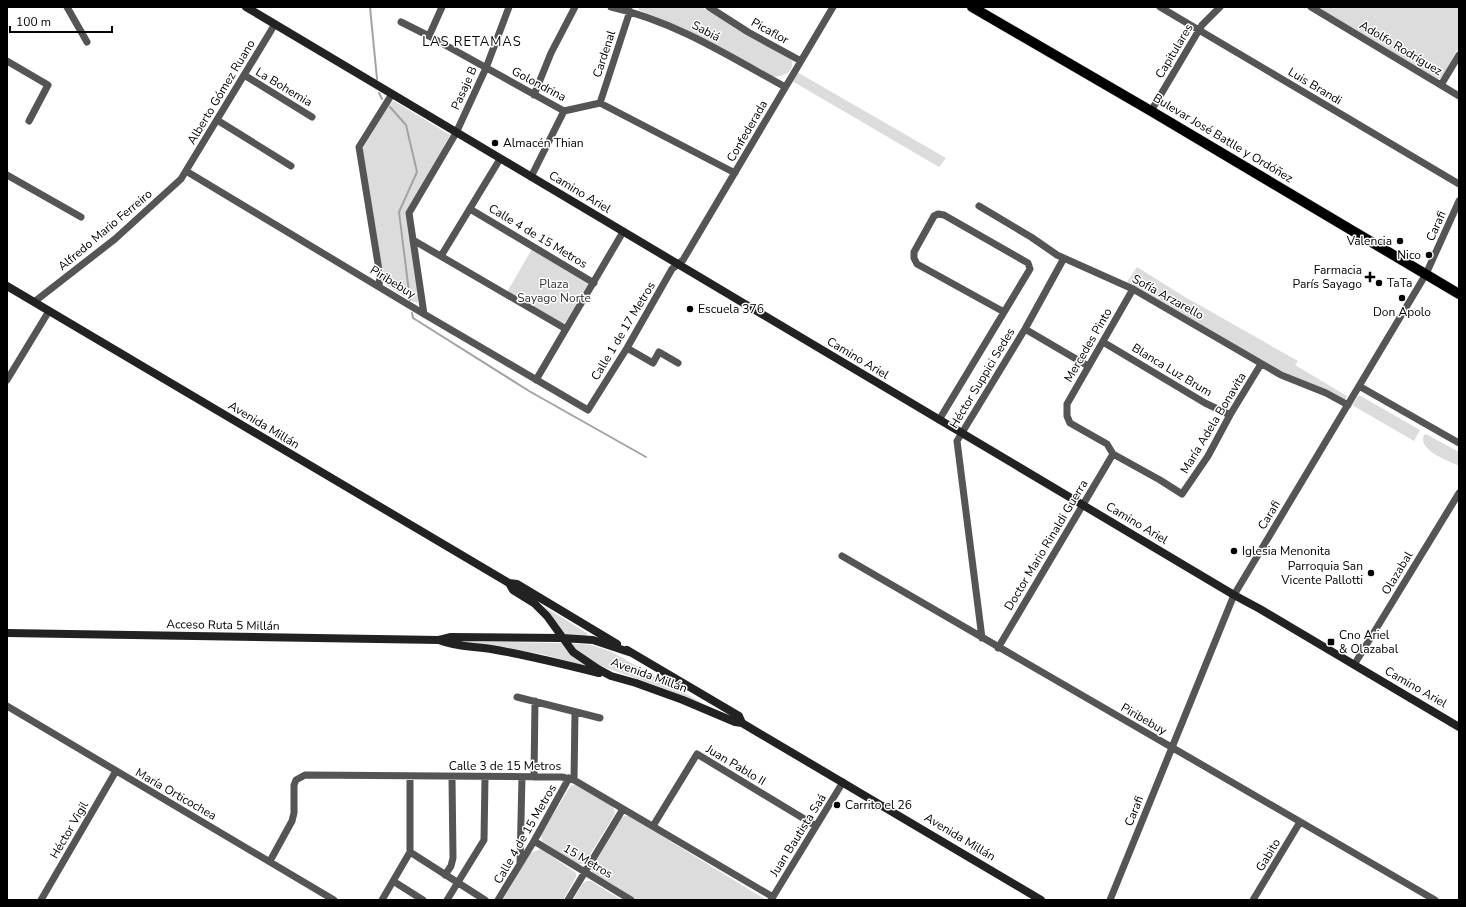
<svg xmlns="http://www.w3.org/2000/svg" width="1466" height="907" viewBox="0 0 1466 907" font-family="'Nunito Sans',sans-serif">
  <style>
    .green { fill: #dcdcdc }
    .lines { fill: none; stroke-linecap: round; stroke-linejoin: round }
    .stream { stroke: #a3a3a3; stroke-width: 2 }
    .primary-casing { stroke: #dbdbdb; stroke-width: 11 }
    .street { stroke: #555; stroke-width: 7 }
    .secondary { stroke: #222; stroke-width: 8 }
    .primary { stroke: #000; stroke-width: 10 }
    .poi-dot { fill: #000; stroke: #fff; stroke-width: 1.5 }
    .labels { text-anchor: middle; stroke-width: 3; stroke-linejoin: round; paint-order: stroke }
    .street-label { font-size: 12px; fill: #000; stroke: #fff }
    .poi-label { font-size: 12px; fill: #000; stroke: #fff; text-anchor: start }
    .park-label { font-size: 12px; fill: #333; stroke: #fff }
    .neighbourhood-label { font-size: 13px; letter-spacing: 1px; fill: #000; stroke: #fff }
  </style>
  <rect width="100%" height="100%" fill="#fff"/>
  <path class="green" d="M638,7H701L789,58L792,61C794,73 783,76 774,77C730,53 686,28 639,10Z
    M1316,7H1455L1459,9V47L1442,77L1438,79Z
    M797,72L804,76L946,158L939,167L792,81Z
    M394,101L450,135L406,213L419,300L417,303L414,302L386,285L385,283L362,150L390,103Z
    M532,249L587,282L588,284L565,323L561,324L507,292Z
    M1137,267L1185,297L1298,361L1295,365L1347,396L1345,401L1287,376L1127,282Z
    M1359,395L1420,430L1414,441L1352,405Z
    M1426,434L1459,452V466C1449,461 1417,450 1424,435Z
    M543,606L587,633L586,637L564,636Z
    M457,641L561,643L570,654L587,666L541,654Z
    M569,643L591,645L610,651L704,704L652,684L598,665L586,659Z
    M573,785H577L613,806L615,814L584,864H577L542,841L541,835L543,831L570,787Z
    M625,816H629L763,898L765,900H637L592,873L591,866L620,818Z
    M541,849L576,873V877L563,900H503L530,853Z
    M587,881H591L621,900H573L583,883Z"/>
  <g class="lines">
    <path class="stream" d="M370,7L377,79
      M379,93L382,99
      M390,107L406,125L417,172L399,212L410,300
      M412,313L413,318L529,391L646,457"/>
    <defs>
      <path id="primary" d="M972,7L1151,111L1459,294"/>
    </defs>
    <use href="#primary" class="primary-casing"/>
    <path class="street" d="M67,7L87,42
      M611,7C674,21 729,56 785,87
      M709,7L748,32L801,61
      M1160,7L1459,184
      M1311,7L1459,96
      M401,22L429,36L564,111L600,103L735,173
      M429,36L442,7
      M7,61L48,85L29,121
      M244,75L312,117
      M1441,85L1459,55
      M534,95L551,53L575,7
      M600,103L630,11
      M1151,111L1202,25L1220,7
      M217,120L291,166
      M186,171L424,314L588,410L627,348L672,269L683,260L833,7
      M7,175L81,217
      M531,177L564,111
      M979,206L1031,237L1057,255L1133,289L1281,375L1326,393L1348,405
      M470,209L594,283
      M413,240L566,329
      M441,256L500,159
      M379,286L380,276L359,147L392,94
      M1133,289L1067,404V416L1070,423L1107,444L1113,454L1160,480L1182,494L1208,456L1230,415L1261,364
      M34,302L115,239L181,179L275,24
      M424,314L409,213L456,133L486,68L509,7
      M1025,329L1088,366
      M1103,342L1205,403L1230,415
      M627,348L653,363L659,352L678,363
      M7,380L49,311
      M536,380L623,232
      M1359,386L1459,443
      M939,420L1030,269L1028,263L944,215L938,214L934,216L914,252V258L917,264L1004,312
      M842,556L1435,900
      M982,638L957,441L1025,329L1064,258
      M998,648L1113,454
      M1354,665L1459,493
      M517,697L600,718
      M7,706L334,900
      M534,777L535,701
      M574,780L575,712
      M653,826L697,754L816,826
      M534,841L631,900
      M410,852L485,900
      M270,861L292,821L294,813V785L296,780L305,775L562,777L574,780L773,897
      M520,863L522,777
      M445,875L451,866L453,858L452,777
      M393,881L423,900
      M41,900L116,771
      M382,900L410,852V776
      M447,900L484,840L485,777
      M498,900L534,841L569,778
      M568,900L623,809
      M771,900L843,782
      M1110,900L1234,595L1426,274L1459,201
      M1253,900L1300,822"/>
    <path class="secondary" d="M246,7L1234,595L1260,609L1459,727
      M7,286L509,583L513,590L534,603L547,616L573,652L598,669L611,676L636,683L683,700L735,722L742,723L1041,900
      M509,583L517,584L617,644
      M7,633L439,640L451,637L562,638L593,640L632,653
      M439,640C456,647 473,646 491,649C527,655 563,664 599,673
      M627,650L739,716L742,723"/>
    <use href="#primary" class="primary"/>
  </g>
  <g class="poi-dot">
    <circle cx="495" cy="143" r="4"/>
    <circle cx="1400" cy="241" r="4"/>
    <circle cx="1429" cy="255" r="4"/>
    <path d="M1368 271h4v4h4v4h-4v4h-4v-4h-4v-4h4z"/>
    <circle cx="1379" cy="283" r="4"/>
    <circle cx="1402" cy="298" r="4"/>
    <circle cx="690" cy="309" r="4"/>
    <circle cx="1234" cy="551" r="4"/>
    <circle cx="1371" cy="573" r="4"/>
    <rect x="1327" y="638" width="8" height="8" rx="2"/>
    <circle cx="837" cy="805" r="4"/>
  </g>
  <g class="labels">
    <g class="street-label">
      <text transform="translate(706 31) rotate(28)" y="4">Sabiá</text>
      <text transform="translate(770 31) rotate(29)" y="4">Picaflor</text>
      <text transform="translate(1401 48) rotate(31)" y="4">Adolfo Rodríguez</text>
      <text transform="translate(1174 51) rotate(-59)" y="4">Capitulares</text>
      <text transform="translate(604 54) rotate(-72)" y="4">Cardenal</text>
      <text transform="translate(539 84) rotate(28)" y="4">Golondrina</text>
      <text transform="translate(1315 86) rotate(31)" y="4">Luis Brandi</text>
      <text transform="translate(284 87) rotate(31)" y="4">La Bohemia</text>
      <text transform="translate(464 88) rotate(-66)" y="4">Pasaje B</text>
      <text transform="translate(221 92) rotate(-59)" y="4">Alberto Gómez Ruano</text>
      <text transform="translate(747 131) rotate(-60)" y="4">Confederada</text>
      <text transform="translate(1223 138) rotate(31)" y="4">Bulevar José Batlle y Ordóñez</text>
      <text transform="translate(580 192) rotate(31)" y="4">Camino Ariel</text>
      <text transform="translate(1436 226) rotate(-66)" y="4">Carafi</text>
      <text transform="translate(105 230) rotate(-40)" y="4">Alfredo Mario Ferreiro</text>
      <text transform="translate(538 236) rotate(31)" y="4">Calle 4 de 15 Metros</text>
      <text transform="translate(393 282) rotate(32)" y="4">Piribebuy</text>
      <text transform="translate(1168 297) rotate(29)" y="4">Sofía Arzarello</text>
      <text transform="translate(623 331) rotate(-59)" y="4">Calle 1 de 17 Metros</text>
      <text transform="translate(1088 345) rotate(-60)" y="4">Mercedes Pinto</text>
      <text transform="translate(858 358) rotate(31)" y="4">Camino Ariel</text>
      <text transform="translate(1172 370) rotate(31)" y="4">Blanca Luz Brum</text>
      <text transform="translate(982 378) rotate(-59)" y="4">Héctor Suppici Sedes</text>
      <text transform="translate(1213 423) rotate(-59)" y="4">María Adela Bonavita</text>
      <text transform="translate(264 425) rotate(31)" y="4">Avenida Millán</text>
      <text transform="translate(1269 515) rotate(-59)" y="4">Carafi</text>
      <text transform="translate(1137 523) rotate(31)" y="4">Camino Ariel</text>
      <text transform="translate(1046 545) rotate(-59)" y="4">Doctor Mario Rinaldi Guerra</text>
      <text transform="translate(1397 573) rotate(-59)" y="4">Olazabal</text>
      <text transform="translate(223 625) rotate(1)" y="4">Acceso Ruta 5 Millán</text>
      <text transform="translate(649 675) rotate(20)" y="4">Avenida Millán</text>
      <text transform="translate(1416 687) rotate(30)" y="4">Camino Ariel</text>
      <text transform="translate(1144 719) rotate(30)" y="4">Piribebuy</text>
      <text transform="translate(736 765) rotate(31)" y="4">Juan Pablo II</text>
      <text x="505" y="770">Calle 3 de 15 Metros</text>
      <text transform="translate(176 794) rotate(30)" y="4">María Orticochea</text>
      <text transform="translate(1134 811) rotate(-68)" y="4">Carafi</text>
      <text transform="translate(69 830) rotate(-60)" y="4">Héctor Vigil</text>
      <text transform="translate(525 834) rotate(-60)" y="4">Calle 4 de 15 Metros</text>
      <text transform="translate(798 835) rotate(-58)" y="4">Juan Bautista Saá</text>
      <text transform="translate(960 837) rotate(31)" y="4">Avenida Millán</text>
      <text transform="translate(1268 855) rotate(-59)" y="4">Gabito</text>
      <text transform="translate(588 861) rotate(31)" y="4">15 Metros</text>
    </g>
    <g class="poi-label">
      <text x="503" y="147">Almacén Thian</text>
      <text x="1392" y="245" text-anchor="end">Valencia</text>
      <text x="1421" y="259" text-anchor="end">Nico</text>
      <text x="1362" y="274" text-anchor="end">Farmacia<tspan x="1362" dy="14">París Sayago</tspan></text>
      <text x="1387" y="287">TaTa</text>
      <text x="698" y="313">Escuela 376</text>
      <text x="1402" y="316" text-anchor="middle">Don Apolo</text>
      <text x="1242" y="555">Iglesia Menonita</text>
      <text x="1363" y="570" text-anchor="end">Parroquia San<tspan x="1363" dy="14">Vicente Pallotti</tspan></text>
      <text x="1339" y="639">Cno Ariel<tspan x="1339" dy="14">&amp; Olazabal</tspan></text>
      <text x="845" y="809">Carrito el 26</text>
    </g>
    <g class="park-label">
      <text x="554" y="288">Plaza<tspan x="554" dy="14">Sayago Norte</tspan></text>
    </g>
    <g class="neighbourhood-label">
      <text x="472" y="46">LAS RETAMAS</text>
    </g>
  </g>
  <rect width="1466" height="907" fill="none" stroke="#000000" stroke-width="16"/>
  <path d="M10 26v6h102v-6" fill="none" stroke="#000000" stroke-width="2"/>
  <text x="16" y="26" font-size="12" fill="#000000" stroke="#ffffff" stroke-width="3" paint-order="stroke">100 m</text>
</svg>
